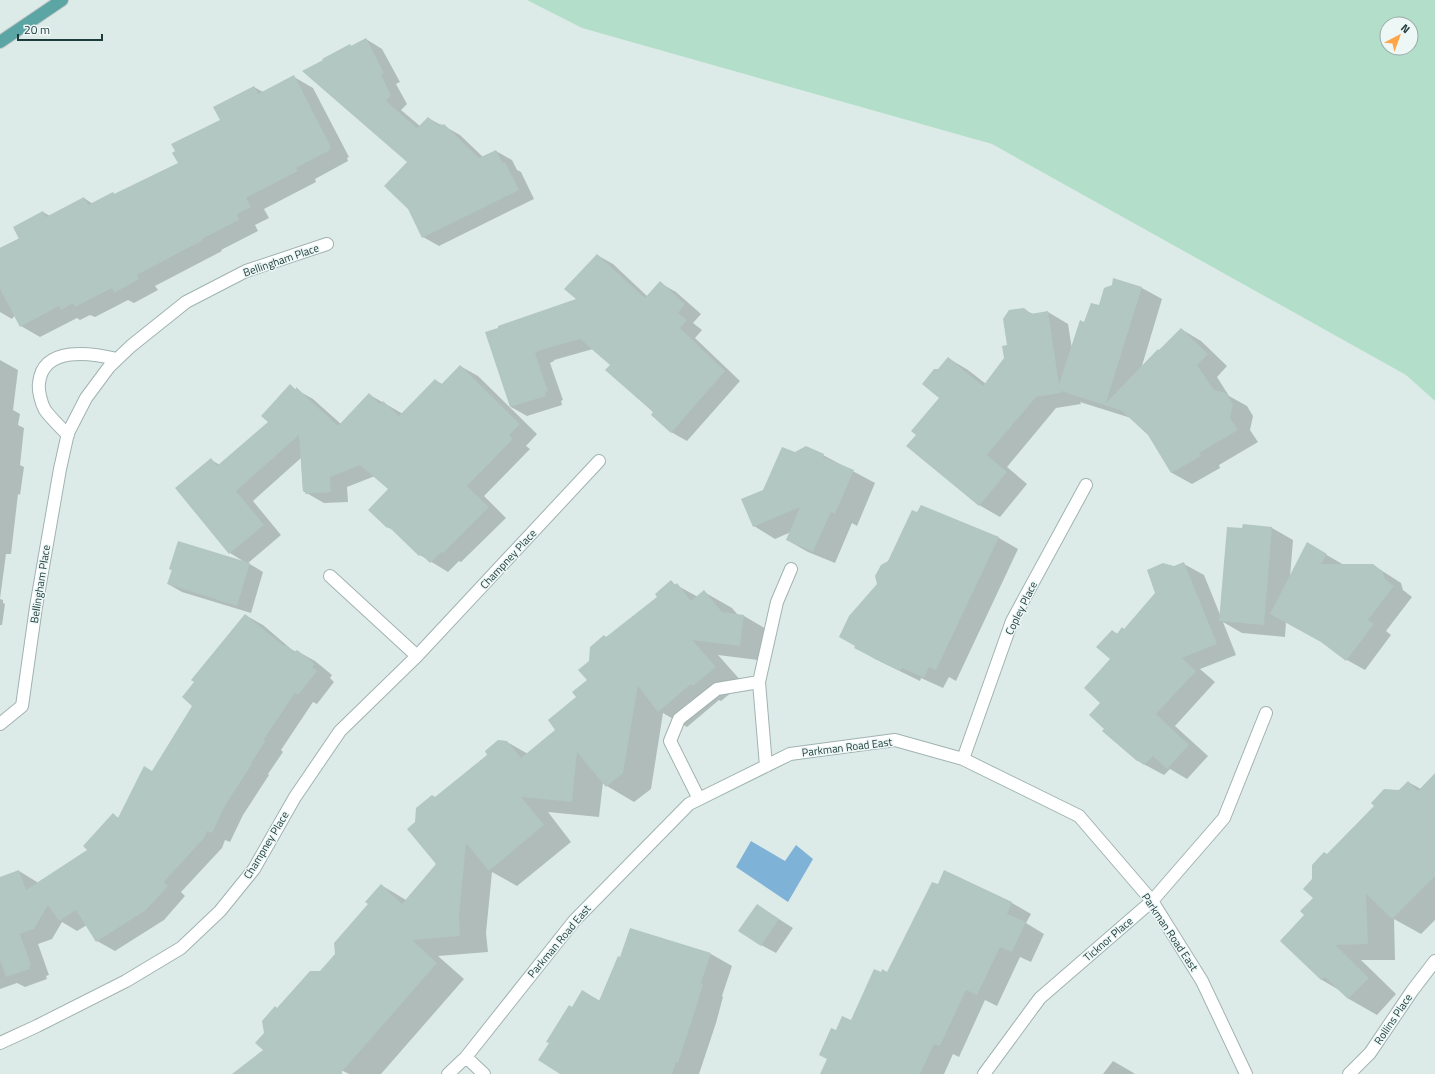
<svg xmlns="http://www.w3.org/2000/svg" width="1435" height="1074" viewBox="0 0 1435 1074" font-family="'Titillium Web',sans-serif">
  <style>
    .green { fill: #b3dfca; fill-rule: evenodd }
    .water { fill: #7eb2d7 }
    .shadow { fill: #0003 }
    .building { fill: #b2c6c2 }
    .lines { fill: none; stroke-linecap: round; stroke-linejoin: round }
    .minor-casing { stroke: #a0b3b1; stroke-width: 14 }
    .major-casing { stroke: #c0c8c8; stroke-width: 14 }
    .minor { stroke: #fff; stroke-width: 12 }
    .major { stroke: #5ca5a5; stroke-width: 12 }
    .labels { text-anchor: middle; stroke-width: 3; stroke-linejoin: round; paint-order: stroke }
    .street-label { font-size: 11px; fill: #1d3b3b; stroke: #edf7f5 }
  </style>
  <rect width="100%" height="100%" fill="#ddebe8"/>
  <path class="green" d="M527,0H1435V401L1406,375L992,144L582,28ZM1387,24H1411V48H1387Z"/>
  <path class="water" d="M751,841L785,861L796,845L813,859L788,902L736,867Z"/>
  <path class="shadow" d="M366,39L382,49L400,82L396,84L407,104L401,110L420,126L428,118L441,125L444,126L460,135L483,157L496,151L512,160L517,170L521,172L534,199L439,246L423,237L408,162L350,45L352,46Z
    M294,77L313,88L349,157L347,158L348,161L315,179L316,182L264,209L269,218L255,225L258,231L221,250L222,251L155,286L158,290L134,303L128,300L95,317L90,315L80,320L77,318L40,337L21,326L15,315L12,319L0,312V248L20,238L43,212L50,216L84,198L93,204L113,193L116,195L179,164L254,87L263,92Z
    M597,255L613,264L647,296L660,283L676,292L701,314L693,323L702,330L695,338L740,381L687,441L671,432L611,365L593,349L554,360V361L550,363L563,400L561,401L562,405L527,416L511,407L486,333L578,300Z
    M1142,288L1162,299L1141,369L1181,329L1201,341L1227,366L1217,377L1229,396L1247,406L1253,416L1250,430L1258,442L1219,465L1220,468L1192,484L1172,473L1149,435L1131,418L1080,402L1081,404L1056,408L1007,467L1027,484L1000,517L979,505L917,435L940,398L939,370L948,358L968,370L986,384L1005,358L1008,346L1023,309L1033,314L1048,312L1068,324L1072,349L1085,323L1099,306Z
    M0,360L18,370L13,410L20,414L18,425L24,428L20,465L24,467L20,495L18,494L11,554H6L0,599L3,600V603L5,604L2,625H0Z
    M460,366L478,376L537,434L526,446L530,449L484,496L506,518L461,562L459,561L448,572L420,555L395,531L387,527L390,489L375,476L347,487L348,502L324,503L303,491L301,458L253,501L281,535L248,563L263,572L251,613L182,592L168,584L172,570L170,569L243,561L230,553L176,488L211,460L220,465L269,422L290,386L313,399L341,424L370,395L403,414L435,380L442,384Z
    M795,453L823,455L875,483L857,526L852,523L835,563L808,552L787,540L791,532L775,539L754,526L764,490Z
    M921,506L999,538L1018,549L956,681L949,677L943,688L921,678L920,681L875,659L856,648L878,584L889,562Z
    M1272,528L1293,540L1290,577L1325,554L1344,565H1373L1401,583L1403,590L1412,597L1386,631L1391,635L1365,670L1347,660L1325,643L1286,622L1285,637L1242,633L1223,622L1236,655L1200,669L1215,682L1175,726L1208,756L1187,779L1170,769L1164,775L1138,761L1104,731L1106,729L1102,703L1112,659V631L1118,634L1125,630L1156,593L1175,567L1184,564L1204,575L1221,617L1243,530Z
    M671,582L698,597L704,592L732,608L738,615L744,616L771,632L767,661L718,655L743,683L721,701L719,700L687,727L663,713L651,789L634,802L607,786L603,782L599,817L548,812L571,842L517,886L492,872L486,933L488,952L438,956L464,979L381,1074H349L341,1070L342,1074H234L265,1050V1034L275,1007L278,1009L320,972L336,954L381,885L406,900L438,864L416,823L436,798L507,742L528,754L557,730L588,681L590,662L604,636L607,638L658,597Z
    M245,615L263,625L291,649L296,652L297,651L315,661L332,675L330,678L334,682L317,704L313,702L281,750L283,752L268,774L269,775L243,815L230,842L225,840L222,848L181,892L185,896L164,920L115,951L97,941L87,925L77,931L62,922L52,939L38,944L49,975L46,976L47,979L25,987L17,983L0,989V878L19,871L37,882V883L89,850L113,815L119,818L152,772L194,705Z
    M1435,781V920L1421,934L1394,919L1395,960H1361L1396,994L1377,1015L1349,999L1339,990L1322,980L1281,940L1306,915L1314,898L1313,879L1328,855L1408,782L1421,789Z
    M945,872L1012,903L1031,914L1026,923L1044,934L1031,962L1020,957L997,1006L985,1000L959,1057L953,1054L944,1074H821L828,1059L837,1031L852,1022L881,973H888L938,886Z
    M757,905L793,928L776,953L761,945Z
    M711,954L732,966L722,996L723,997L716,1023L699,1074H562L572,1008L583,991L600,1001Z
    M1113,1061L1132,1072L1135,1074H1103Z"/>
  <path class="building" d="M366,38L384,73L381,75L391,95L386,101L417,128L428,117L439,126L441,124L443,125L444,124L479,158L496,150L503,163L505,162L519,190L422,238L408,209L384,186L407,162L302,71L323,60L322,59L350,44L351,46Z
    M294,75L331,147L329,148L330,150L296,168L298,171L246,198L251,207L237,214L239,220L202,239L203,240L137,275L139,279L114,293L112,288L75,307L73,303L61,310L59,306L20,327L0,289V248L19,239L13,227L43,211L46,217L84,197L88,205L113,192L114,194L178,163L172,153L175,151L171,144L220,120L213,107L254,86L258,94Z
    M597,254L645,298L660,281L685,304L678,313L687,320L680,328L725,371L671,433L651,415L653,412L605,370L610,365L580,339L538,351V352L535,353L548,391L545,392L546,396L510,407L485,332L498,328V326L576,299L564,289Z
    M1113,278L1142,287L1106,403L1158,349L1159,350L1181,328L1208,354L1197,365L1214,390L1226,393L1233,404L1230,418L1238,430L1199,453L1201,456L1171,473L1148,435L1122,411L1061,391V393L1036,397L987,455L1007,472L979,506L906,446L916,435L911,431L939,398L922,384L934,369H938L948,357L983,386L1004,358L1002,346L1007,345L1003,319L1009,310L1024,308L1031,314L1048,311L1059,384L1080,320L1084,322L1091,303L1099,305L1104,288L1112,285Z
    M460,365L520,424L509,435L513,439L467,486L489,507L443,553L441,552L430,563L421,554L419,556L388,526L387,528L368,510L388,489L360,465L330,477L331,492L305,494L306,491H303L299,435L236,491L264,525L229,554L175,488L211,458L217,466L268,422L261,416L290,384L296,390V387L338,426L369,393L380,404L383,401L399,416L435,379L441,385Z
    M806,446L824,454L823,457L854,470L835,514L831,512L813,552L786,540L800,507L753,527L741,499L763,490L782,447L795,452Z
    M921,505L999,537L936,670L929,667L924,678L902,668L900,671L854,648L855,646L839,637L849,616L877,584L875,576L881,565L888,561L912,510L917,512Z
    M1243,524L1272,527L1264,625L1219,621L1227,527L1242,528Z
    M178,541L250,563L237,606L167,584L172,570L169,569Z
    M1307,542L1327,554L1321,564H1373L1383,572L1385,579L1394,586L1368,620L1374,624L1346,661L1321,642L1270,614Z
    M1184,562L1217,644L1182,658L1196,671L1156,714L1189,745L1167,769L1153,756L1144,765L1138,760L1137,761L1102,731L1104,729L1089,715L1100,703L1084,688L1110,659L1096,647L1112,630L1117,634L1122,627L1124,629L1155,593L1147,570L1163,563L1174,566Z
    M671,580L675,585L677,583L691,601L704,590L722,612L744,615L740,646L692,640L716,667L693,686L691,684L658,712L638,686L623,773L606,787L577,752L572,802L521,797L544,825L489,871L466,843L459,917L460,936L412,940L437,963L340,1074H232L263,1050L255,1043L264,1033L262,1021L275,1006L277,1008L310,971H320L335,954L334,943L368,904L365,902L381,884L402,904L436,864L407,829L415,822L416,808L432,795L435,797L487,755L485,751L498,740L507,741L521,758L555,730L548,720L576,697L572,692L587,680L578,670L589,661L590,647L604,635L606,637L657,597L655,594Z
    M245,614L284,646L285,645L294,652L297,650L315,664L312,667L317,671L298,695L295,693L264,739L265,742L251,763L252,764L226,804L212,833L207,831L204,838L164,882L168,886L146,910L96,942L76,910L59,921L48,905L34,929L20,934L31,965L29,966L30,969L6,977L0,960V877L19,870L26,890L87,850L83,846L113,813L118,818L144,766L152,771L192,706L182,697L194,682L191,680Z
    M1435,773V876L1392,919L1366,894L1368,944L1335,945L1369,978L1348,999L1325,977L1321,980L1280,941L1304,915L1300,911L1313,898L1303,889L1312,879V865L1324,852L1327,854L1374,806L1371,803L1384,789L1399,790L1408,781L1418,791Z
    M944,870L1012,902L1007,914L1026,922L1012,952L1000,947L977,995L966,990L940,1046L934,1044L920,1074H820L827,1059L819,1055L831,1028L836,1030L842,1016L851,1020L874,969L881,972L882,969L887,972L932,882L938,884Z
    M757,904L779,919L761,946L738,931Z
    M630,928L711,953L701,983L703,984L695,1011L678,1063L676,1062L672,1074H560L538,1060L549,1043L546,1042L569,1005L572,1007L582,990L599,1001L618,956L620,957Z"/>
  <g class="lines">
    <defs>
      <path id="minor" d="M68,435C61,428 50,417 45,410C41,403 38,390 39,383C43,345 92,353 117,359
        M330,576L417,656
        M0,724L22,706L36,607L60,469L68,433L86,398L109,367L131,346L186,302L246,271L327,244
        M963,759L1012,621L1086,485
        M766,766L759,682L777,602L791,569
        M699,799L670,741L679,719L717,689L759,682
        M0,1043L37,1026L126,981L181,948L220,911L254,869L295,797L340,731L417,656L599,461
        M466,1057L484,1074
        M448,1074L466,1057L574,921L689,804L790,754L895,740L963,759L1079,816L1152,901L1202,981L1246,1074
        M984,1074L1040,998L1152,901L1224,818L1266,713
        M1349,1074L1370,1053L1412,991L1435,961"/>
      <path id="major" d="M0,42L62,0"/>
    </defs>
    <use href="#minor" class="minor-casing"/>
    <use href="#major" class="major-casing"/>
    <use href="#minor" class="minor"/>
    <use href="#major" class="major"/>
  </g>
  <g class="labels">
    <g class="street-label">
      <text transform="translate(281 260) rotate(-19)" y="4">Bellingham Place</text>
      <text transform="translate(508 559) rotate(-47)" y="4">Champney Place</text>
      <text transform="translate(40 584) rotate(-81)" y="4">Bellingham Place</text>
      <text transform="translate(1021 608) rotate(-64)" y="4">Copley Place</text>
      <text transform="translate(847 747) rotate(-7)" y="4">Parkman Road East</text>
      <text transform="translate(266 845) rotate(-59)" y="4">Champney Place</text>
      <text transform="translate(1170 932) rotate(56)" y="4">Parkman Road East</text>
      <text transform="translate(1108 939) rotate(-41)" y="4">Ticknor Place</text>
      <text transform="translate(559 941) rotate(-50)" y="4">Parkman Road East</text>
      <text transform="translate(1393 1019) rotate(-56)" y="4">Rollins Place</text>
    </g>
  </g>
  <g transform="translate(1399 36) rotate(41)"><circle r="19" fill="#edf7f5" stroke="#9aacab"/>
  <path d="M0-3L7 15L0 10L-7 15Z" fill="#ffa447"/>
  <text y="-6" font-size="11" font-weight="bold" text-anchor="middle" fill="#1d3b3b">N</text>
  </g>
  <path d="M18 34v6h84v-6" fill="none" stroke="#1d3b3b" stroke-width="2"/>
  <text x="24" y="34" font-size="12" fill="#1d3b3b" stroke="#edf7f5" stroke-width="3" paint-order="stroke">20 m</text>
</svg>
